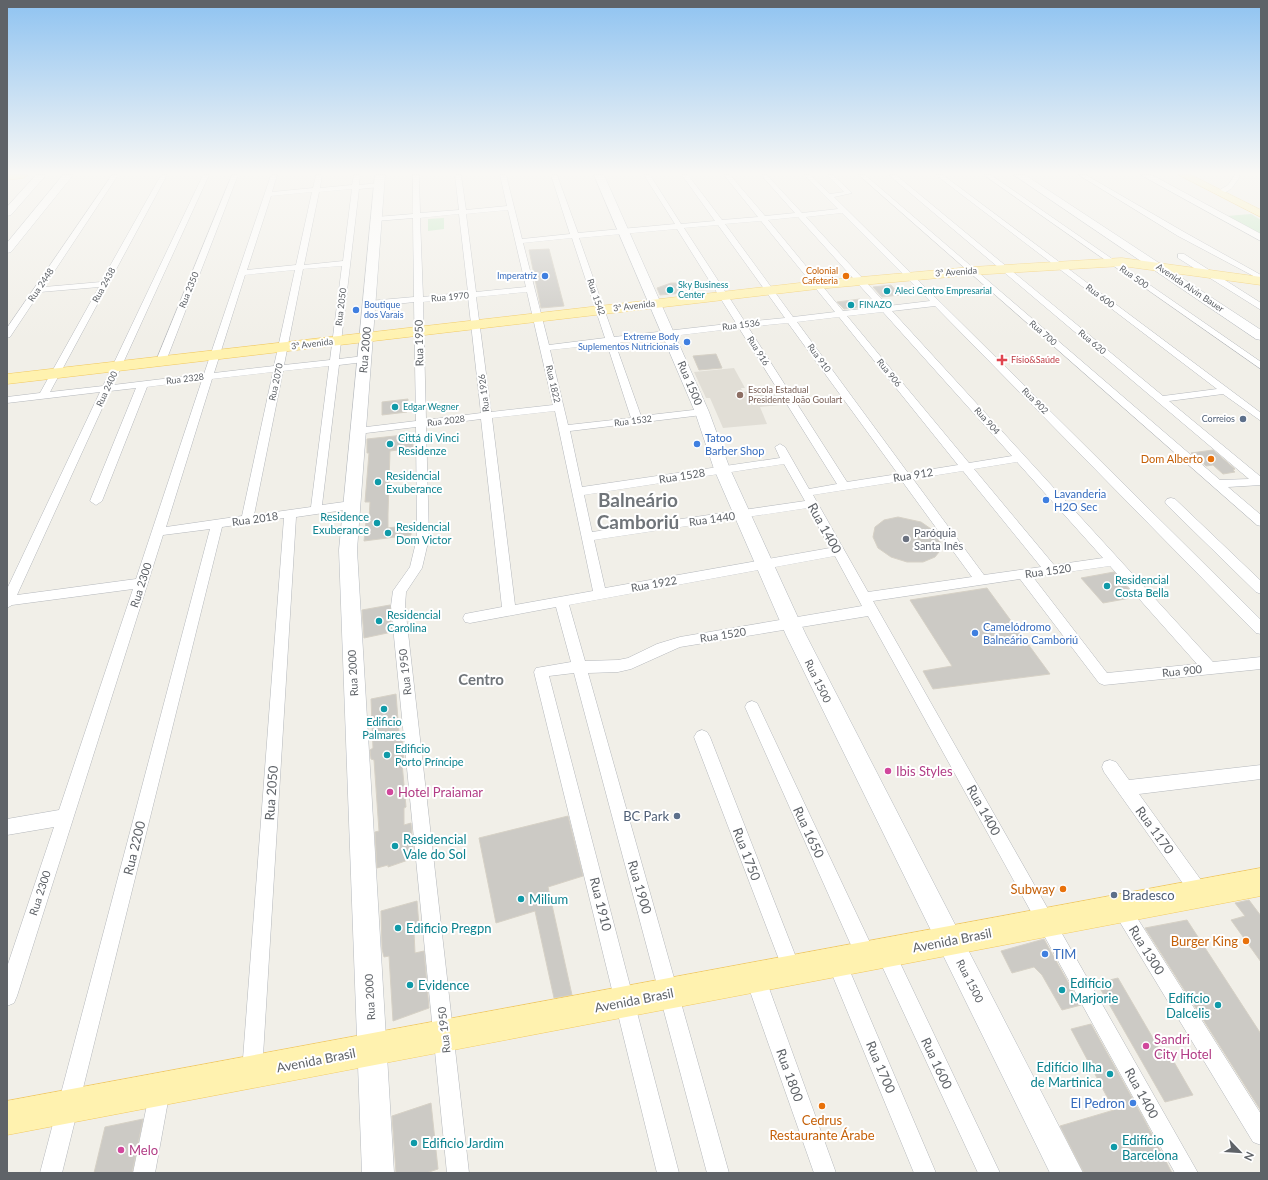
<svg xmlns="http://www.w3.org/2000/svg" width="1268" height="1180" viewBox="0 0 1268 1180" font-family="Lato,sans-serif">
  <style>
    .education { fill: #e1ded6 }
    .green { fill: #c5e8c5 }
    .building { fill: #cccac5; stroke: #d6d1c6 }
    .lines { fill: none; stroke-linecap: round; stroke-linejoin: round }
    .street-casing { stroke: #b5b8bc; stroke-width: 1 }
    .secondary-casing { stroke: #b6babf; stroke-width: 1 }
    .primary-casing { stroke: #f2c960; stroke-width: 1 }
    .street { fill: #fff; fill-rule: evenodd }
    .secondary { fill: #fff; fill-rule: evenodd }
    .primary { fill: #fff2af; fill-rule: evenodd }
    .shop-dot { fill: #3f7fe0; stroke: #fff; stroke-width: 1.5 }
    .food-dot { fill: #e8710a; stroke: #fff; stroke-width: 1.5 }
    .culture-dot { fill: #0f9aa8; stroke: #fff; stroke-width: 1.5 }
    .health-dot { fill: #e0444e; stroke: #fff; stroke-width: 1.5 }
    .education-dot { fill: #8d6e63; stroke: #fff; stroke-width: 1.5 }
    .service-dot { fill: #5c6f8a; stroke: #fff; stroke-width: 1.5 }
    .worship-dot { fill: #6b7280; stroke: #fff; stroke-width: 1.5 }
    .hotel-dot { fill: #d1479c; stroke: #fff; stroke-width: 1.5 }
    .labels { text-anchor: middle; stroke-width: 4; stroke-linejoin: round; paint-order: stroke }
    .far-food-label { font-size: 9px; fill: #c56008; stroke: #fff; text-anchor: end }
    .far-street-label { font-size: 9px; fill: #5f6368; stroke: #fff }
    .far-shop-label { font-size: 9px; fill: #366cbe; stroke: #fff; text-anchor: end }
    .far-culture-label { font-size: 9px; fill: #0d838f; stroke: #fff; text-anchor: start }
    .far-health-label { font-size: 9px; fill: #be3a42; stroke: #fff; text-anchor: start }
    .far-education-label { font-size: 9px; fill: #785e54; stroke: #fff; text-anchor: start }
    .far-service-label { font-size: 9px; fill: #4e5e75; stroke: #fff; text-anchor: end }
    .street-label { font-size: 11px; fill: #5f6368; stroke: #fff }
    .culture-label { font-size: 11px; fill: #0d838f; stroke: #fff; text-anchor: start }
    .shop-label { font-size: 11px; fill: #366cbe; stroke: #fff; text-anchor: start }
    .food-label { font-size: 11px; fill: #c56008; stroke: #fff; text-anchor: end }
    .worship-label { font-size: 11px; fill: #5b616d; stroke: #fff; text-anchor: start }
    .near-street-label { font-size: 13px; fill: #5f6368; stroke: #fff }
    .near-hotel-label { font-size: 13px; fill: #b23c85; stroke: #fff; text-anchor: start }
    .near-service-label { font-size: 13px; fill: #4e5e75; stroke: #fff; text-anchor: end }
    .near-culture-label { font-size: 13px; fill: #0d838f; stroke: #fff; text-anchor: start }
    .near-food-label { font-size: 13px; fill: #c56008; stroke: #fff; text-anchor: end }
    .near-shop-label { font-size: 13px; fill: #366cbe; stroke: #fff; text-anchor: start }
    .district-label { font-size: 15px; font-weight: bold; fill: #70757a; stroke: #fff }
    .town-label { font-size: 19px; font-weight: bold; fill: #70757a; stroke: #fff }
  </style>
  <rect width="100%" height="100%" fill="#f1efe8"/>
  <path class="education" d="M734,368L745,388H741L743,392L772,389L780,405L760,407L767,424L723,428L710,398H706L694,372Z"/>
  <path class="green" d="M1251,214L1261,220V235L1227,216Z
    M444,218V229L428,231V219Z"/>
  <path class="building" d="M549,249L564,306L541,308L529,250Z
    M671,283H679L683,293L660,295L657,288Z
    M891,285L900,295L882,297L873,287Z
    M860,299L866,307L844,309L837,302Z
    M716,354L722,368L699,370L693,356Z
    M408,399L407,412L382,415V402Z
    M413,434V448L390,451L388,514V528L411,525V535L364,541L366,521L369,520L370,502H365L369,453H367V439Z
    M1213,450L1235,469L1233,470L1235,472L1223,474L1213,465L1206,466L1191,453Z
    M898,517L921,522L934,531L940,542L939,552L935,557L923,562H907L891,557L878,548L873,537L875,527L884,520Z
    M1114,572L1136,597L1103,603L1081,578Z
    M987,588L1050,674L933,689L923,671L952,666L910,600Z
    M390,605L392,632L364,638L362,610Z
    M396,694L399,733L402,732L404,762L402,763L406,807L404,808V825L411,823L414,858L388,867V865L377,868L375,832L379,831L374,760L371,759L370,750L373,748L371,699Z
    M568,816L583,876L548,887L572,995L554,998L535,911L496,923L479,838Z
    M1249,900L1261,916V962L1231,920L1245,916L1235,903Z
    M417,901L419,926L416,928V931L414,932L415,953L424,951L429,1008L393,1021L389,956L384,957L382,949L381,911Z
    M1187,920L1261,1034V1111L1145,928Z
    M1044,939L1055,959L1081,1005L1062,1010L1042,975L1034,967L1012,973L1001,951Z
    M1118,978L1164,1057L1170,1055L1193,1095L1165,1102L1097,983Z
    M1091,1024L1145,1121L1172,1173H1084L1060,1126L1114,1110L1071,1029Z
    M431,1103L438,1169L426,1173H396L392,1116Z
    M143,1119L132,1173H94L105,1127Z"/>
  <g class="lines">
    <defs>
      <path id="street" d="M112,175H118L44,287L101,282L161,175H167L50,392L103,386L203,175H209L113,385L204,374L271,175H277L272,192L313,188L316,175H322L320,188L352,185L354,175H360L359,185L379,183L382,185L379,187L359,189L339,359L364,356L369,359L364,362L339,365L322,505L351,501L357,505L351,509L296,517L262,1072L259,1079L252,1082L245,1079L242,1072L284,518L222,527L62,1173H40L210,529L163,535L17,996L14,1003L7,1006V967L54,827L7,835V819L59,810L133,589L12,605L7,608V589L100,392L7,403V397L40,393L99,287L40,292L10,337L7,338V328ZM352,189L343,261L304,265L319,192ZM312,192L296,265L247,270L271,196ZM342,266L330,360L284,365L303,269ZM295,270L274,366L214,373L245,275ZM329,366L311,507L254,515L283,371ZM273,372L242,516L166,527L212,379ZM202,380L136,579L17,595L110,391L136,388L90,501L96,505L102,501L147,387Z
        M232,175H238L166,361L161,364L158,363L156,361Z
        M413,175H419L420,213L459,210L455,175H461L466,210L507,206L500,175H506L522,239L570,234L551,175H557L578,233L675,224L644,175H650L681,224L715,221L682,175H688L722,220L758,217L724,175H730L765,216L795,213L761,175H767L802,213L838,209L804,175H810L830,194L844,192L827,175H833L852,193L834,197L1261,620V634L1256,633L935,306L892,311L1213,662L1261,657V669L1104,685L1099,683L1020,579L873,601L1198,1173H1175L868,616L680,647L631,669L618,672L588,673L729,1173H707L574,673L549,676L679,1173H657L534,672L536,668L571,662L556,607L470,623L465,622L463,618L465,614L470,613L502,607L481,419L426,426L429,538L422,568L406,592L405,606L469,1173H447L391,606L393,591L410,567L417,538L416,427L358,434L353,431L358,428L416,421L414,302L369,307L365,304L369,301L414,297L413,218L376,221L372,219L376,217L413,214ZM508,210L526,287L476,292L466,214ZM842,213L930,301L888,306L806,217ZM459,214L468,292L423,297L420,218ZM798,217L879,307L843,311L768,220ZM761,221L835,312L793,317L725,224ZM718,225L785,318L745,322L684,228ZM677,229L736,323L614,337L579,238ZM572,238L605,338L549,345L523,243ZM527,292L553,405L491,412L476,297ZM468,297L481,413L426,420L423,302ZM883,312L1012,456L969,463L847,316ZM839,317L958,465L908,473L797,322ZM788,323L898,474L847,482L748,327ZM739,328L837,484L809,489L785,447L780,444L775,447L780,458L582,487L570,431L702,415L707,412L702,409L641,416L615,343ZM607,344L631,418L568,425L550,350ZM555,411L593,591L515,605L492,418ZM1017,462L1103,558L1054,565L974,469ZM784,464L805,501L592,532L584,495ZM963,471L1041,567L984,575L913,479ZM902,481L972,577L868,592L813,495ZM808,508L830,548L605,588L594,540ZM835,556L862,606L680,637L657,644L628,658L618,660L585,661L569,605ZM1110,566L1197,664L1107,673L1033,577Z
        M859,175H865L1220,480L1249,479L889,175H896L1163,396L1217,389L936,175H943L1261,413V421L1223,394L1169,401L1261,477V485L1228,487L1261,515V526L1257,525Z
        M984,175H991L1261,362V369Z
        M1079,175H1086L1184,232L1261,275V280L1178,236Z
        M1235,175L1240,176C1235,184 1229,195 1218,193V191L1228,185Z
        M1178,254H1184L1261,303V310L1178,258Z
        M1171,498L1175,499L1261,581V594L1256,592L1167,505L1165,502L1167,499Z
        M752,701L757,703L759,707L873,949L875,956L873,963L866,965L859,963L745,707L747,703Z
        M702,730L707,732L710,737L801,970L799,977L792,979L785,977L783,970L694,737L697,732Z
        M1110,760L1116,762L1129,780L1261,765V779L1139,794L1206,887L1209,893L1206,899L1200,902L1194,899L1104,772L1102,767L1104,762Z
        M1121,899L1127,902L1261,1114V1145L1253,1142L1115,914L1112,908L1115,902Z
        M885,944L892,946L1000,1173H978L876,953L878,946Z
        M836,953L843,955L936,1173H914L827,962L829,955Z
        M755,967L762,970L765,977L836,1173H814L745,977L748,970Z
        M160,1080L167,1083L170,1090L155,1173H133L150,1090L153,1083Z"/>
      <path id="secondary" d="M36,175H46L11,215L7,216V207Z
        M63,175H73L11,252L7,253V243Z
        M375,175H385L357,550L394,1173H362L339,550Z
        M594,175H604L709,412L730,469L806,635L1083,1173H1050L786,635L714,469L695,412Z
        M1014,175H1025L1261,330V340L1256,339Z
        M1141,175H1152L1261,234V241Z"/>
      <path id="primary" d="M7,175H28L23,178L7,180Z
        M1179,175H1191L1261,210V217Z
        M1122,258L1261,277V285L1122,266L972,275L817,289L7,384V374L817,281L972,267Z
        M1261,868V896L7,1135V1101Z"/>
    </defs>
    <use href="#street" class="street-casing"/>
    <use href="#secondary" class="secondary-casing"/>
    <use href="#primary" class="primary-casing"/>
    <use href="#street" class="street"/>
    <use href="#secondary" class="secondary"/>
    <use href="#primary" class="primary"/>
  </g>
  <linearGradient id="sky" x2="0" y2="1"><stop stop-color="#8fc3f1"/><stop offset="0.51" stop-color="#f9f8f5"/><stop offset="1" stop-color="#f9f8f5" stop-opacity="0"/></linearGradient>
  <rect width="1268" height="340" fill="url(#sky)"/>
  <g class="shop-dot">
    <circle cx="545" cy="276" r="4"/>
    <circle cx="356" cy="310" r="4"/>
    <circle cx="687" cy="342" r="4"/>
    <circle cx="697" cy="444" r="4"/>
    <circle cx="1046" cy="500" r="4"/>
    <circle cx="975" cy="633" r="4"/>
    <circle cx="1045" cy="954" r="4"/>
    <circle cx="1133" cy="1103" r="4"/>
  </g>
  <g class="food-dot">
    <circle cx="846" cy="276" r="4"/>
    <circle cx="1211" cy="459" r="4"/>
    <circle cx="1063" cy="889" r="4"/>
    <circle cx="1246" cy="941" r="4"/>
    <circle cx="822" cy="1106" r="4"/>
  </g>
  <g class="culture-dot">
    <circle cx="670" cy="290" r="4"/>
    <circle cx="887" cy="291" r="4"/>
    <circle cx="851" cy="305" r="4"/>
    <circle cx="395" cy="407" r="4"/>
    <circle cx="390" cy="444" r="4"/>
    <circle cx="378" cy="482" r="4"/>
    <circle cx="377" cy="523" r="4"/>
    <circle cx="388" cy="533" r="4"/>
    <circle cx="1107" cy="586" r="4"/>
    <circle cx="379" cy="621" r="4"/>
    <circle cx="384" cy="709" r="4"/>
    <circle cx="387" cy="755" r="4"/>
    <circle cx="395" cy="846" r="4"/>
    <circle cx="521" cy="899" r="4"/>
    <circle cx="398" cy="928" r="4"/>
    <circle cx="410" cy="985" r="4"/>
    <circle cx="1062" cy="990" r="4"/>
    <circle cx="1218" cy="1005" r="4"/>
    <circle cx="1110" cy="1074" r="4"/>
    <circle cx="414" cy="1143" r="4"/>
    <circle cx="1114" cy="1147" r="4"/>
  </g>
  <path class="health-dot" d="M1000 354h4v4h4v4h-4v4h-4v-4h-4v-4h4z"/>
  <circle class="education-dot" cx="740" cy="395" r="4"/>
  <g class="service-dot">
    <circle cx="1243" cy="419" r="4"/>
    <circle cx="677" cy="816" r="4"/>
    <circle cx="1114" cy="895" r="4"/>
  </g>
  <circle class="worship-dot" cx="906" cy="539" r="4"/>
  <g class="hotel-dot">
    <circle cx="888" cy="771" r="4"/>
    <circle cx="390" cy="792" r="4"/>
    <circle cx="1146" cy="1046" r="4"/>
    <circle cx="121" cy="1150" r="4"/>
  </g>
  <g class="labels">
    <g class="far-food-label">
      <text x="838" y="274">Colonial<tspan x="838" dy="10">Cafeteria</tspan></text>
    </g>
    <g class="far-street-label">
      <text transform="translate(956 272) rotate(-4)" y="3">3ª Avenida</text>
      <text transform="translate(1134 277) rotate(35)" y="3">Rua 500</text>
      <text transform="translate(41 285) rotate(-56)" y="3">Rua 2448</text>
      <text transform="translate(104 285) rotate(-61)" y="3">Rua 2438</text>
      <text transform="translate(1190 288) rotate(34)" y="3">Avenida Alvin Bauer</text>
      <text transform="translate(189 290) rotate(-68)" y="3">Rua 2350</text>
      <text transform="translate(1100 296) rotate(37)" y="3">Rua 600</text>
      <text transform="translate(450 297) rotate(-5)" y="3">Rua 1970</text>
      <text transform="translate(596 297) rotate(71)" y="3">Rua 1542</text>
      <text transform="translate(634 306) rotate(-7)" y="3">3ª Avenida</text>
      <text transform="translate(341 307) rotate(-83)" y="3">Rua 2050</text>
      <text transform="translate(741 325) rotate(-7)" y="3">Rua 1536</text>
      <text transform="translate(1043 333) rotate(41)" y="3">Rua 700</text>
      <text transform="translate(1092 342) rotate(40)" y="3">Rua 620</text>
      <text transform="translate(312 344) rotate(-7)" y="3">3ª Avenida</text>
      <text transform="translate(758 351) rotate(58)" y="3">Rua 916</text>
      <text transform="translate(819 358) rotate(54)" y="3">Rua 910</text>
      <text transform="translate(889 373) rotate(51)" y="3">Rua 906</text>
      <text transform="translate(185 379) rotate(-7)" y="3">Rua 2328</text>
      <text transform="translate(276 382) rotate(-78)" y="3">Rua 2070</text>
      <text transform="translate(553 384) rotate(77)" y="3">Rua 1822</text>
      <text transform="translate(107 389) rotate(-65)" y="3">Rua 2400</text>
      <text transform="translate(484 393) rotate(-97)" y="3">Rua 1926</text>
      <text transform="translate(1035 401) rotate(45)" y="3">Rua 902</text>
      <text transform="translate(446 421) rotate(-7)" y="3">Rua 2028</text>
      <text transform="translate(633 421) rotate(-7)" y="3">Rua 1532</text>
      <text transform="translate(987 421) rotate(48)" y="3">Rua 904</text>
    </g>
    <g class="far-shop-label">
      <text x="537" y="279">Imperatriz</text>
      <text x="364" y="308" text-anchor="start">Boutique<tspan x="364" dy="10">dos Varais</tspan></text>
      <text x="679" y="340">Extreme Body<tspan x="679" dy="10">Suplementos Nutricionais</tspan></text>
    </g>
    <g class="far-culture-label">
      <text x="678" y="288">Sky Business<tspan x="678" dy="10">Center</tspan></text>
      <text x="895" y="294">Aleci Centro Empresarial</text>
      <text x="859" y="308">FINAZO</text>
      <text x="403" y="410">Edgar Wegner</text>
    </g>
    <g class="far-health-label">
      <text x="1011" y="363">Físio&amp;Saúde</text>
    </g>
    <g class="far-education-label">
      <text x="748" y="393">Escola Estadual<tspan x="748" dy="10">Presidente João Goulart</tspan></text>
    </g>
    <g class="far-service-label">
      <text x="1235" y="422">Correios</text>
    </g>
    <g class="street-label">
      <text transform="translate(419 343) rotate(-91)" y="4">Rua 1950</text>
      <text transform="translate(365 350) rotate(-85)" y="4">Rua 2000</text>
      <text transform="translate(690 383) rotate(67)" y="4">Rua 1500</text>
      <text transform="translate(913 475) rotate(-9)" y="4">Rua 912</text>
      <text transform="translate(682 476) rotate(-9)" y="4">Rua 1528</text>
      <text transform="translate(255 519) rotate(-8)" y="4">Rua 2018</text>
      <text transform="translate(712 519) rotate(-8)" y="4">Rua 1440</text>
      <text transform="translate(1048 571) rotate(-8)" y="4">Rua 1520</text>
      <text transform="translate(654 584) rotate(-10)" y="4">Rua 1922</text>
      <text transform="translate(141 585) rotate(-72)" y="4">Rua 2300</text>
      <text transform="translate(723 635) rotate(-9)" y="4">Rua 1520</text>
      <text transform="translate(1182 671) rotate(-6)" y="4">Rua 900</text>
      <text transform="translate(405 672) rotate(-96)" y="4">Rua 1950</text>
      <text transform="translate(353 673) rotate(-93)" y="4">Rua 2000</text>
      <text transform="translate(818 681) rotate(64)" y="4">Rua 1500</text>
      <text transform="translate(40 893) rotate(-72)" y="4">Rua 2300</text>
      <text transform="translate(970 981) rotate(63)" y="4">Rua 1500</text>
      <text transform="translate(370 997) rotate(-93)" y="4">Rua 2000</text>
      <text transform="translate(444 1030) rotate(-96)" y="4">Rua 1950</text>
    </g>
    <g class="culture-label">
      <text x="398" y="442">Cittá di Vinci<tspan x="398" dy="13">Residenze</tspan></text>
      <text x="386" y="480">Residencial<tspan x="386" dy="13">Exuberance</tspan></text>
      <text x="369" y="521" text-anchor="end">Residence<tspan x="369" dy="13">Exuberance</tspan></text>
      <text x="396" y="531">Residencial<tspan x="396" dy="13">Dom Victor</tspan></text>
      <text x="1115" y="584">Residencial<tspan x="1115" dy="13">Costa Bella</tspan></text>
      <text x="387" y="619">Residencial<tspan x="387" dy="13">Carolina</tspan></text>
      <text x="384" y="726" text-anchor="middle">Edificio<tspan x="384" dy="13">Palmares</tspan></text>
      <text x="395" y="753">Edificio<tspan x="395" dy="13">Porto Príncipe</tspan></text>
    </g>
    <g class="shop-label">
      <text x="705" y="442">Tatoo<tspan x="705" dy="13">Barber Shop</tspan></text>
      <text x="1054" y="498">Lavanderia<tspan x="1054" dy="13">H2O Sec</tspan></text>
      <text x="983" y="631">Camelódromo<tspan x="983" dy="13">Balneário Camboriú</tspan></text>
    </g>
    <g class="food-label">
      <text x="1203" y="463">Dom Alberto</text>
    </g>
    <g class="worship-label">
      <text x="914" y="537">Paróquia<tspan x="914" dy="13">Santa Inês</tspan></text>
    </g>
    <g class="near-street-label">
      <text transform="translate(825 528) rotate(61)" y="5">Rua 1400</text>
      <text transform="translate(271 793) rotate(-86)" y="5">Rua 2050</text>
      <text transform="translate(984 810) rotate(61)" y="5">Rua 1400</text>
      <text transform="translate(1155 830) rotate(54)" y="5">Rua 1170</text>
      <text transform="translate(809 832) rotate(65)" y="5">Rua 1650</text>
      <text transform="translate(134 848) rotate(-76)" y="5">Rua 2200</text>
      <text transform="translate(747 854) rotate(69)" y="5">Rua 1750</text>
      <text transform="translate(640 887) rotate(74)" y="5">Rua 1900</text>
      <text transform="translate(601 904) rotate(76)" y="5">Rua 1910</text>
      <text transform="translate(952 940) rotate(-11)" y="5">Avenida Brasil</text>
      <text transform="translate(1147 950) rotate(58)" y="5">Rua 1300</text>
      <text transform="translate(634 1000) rotate(-11)" y="5">Avenida Brasil</text>
      <text transform="translate(316 1060) rotate(-11)" y="5">Avenida Brasil</text>
      <text transform="translate(937 1063) rotate(65)" y="5">Rua 1600</text>
      <text transform="translate(881 1067) rotate(67)" y="5">Rua 1700</text>
      <text transform="translate(790 1075) rotate(70)" y="5">Rua 1800</text>
      <text transform="translate(1142 1093) rotate(61)" y="5">Rua 1400</text>
    </g>
    <g class="near-hotel-label">
      <text x="896" y="776">Ibis Styles</text>
      <text x="398" y="797">Hotel Praiamar</text>
      <text x="1154" y="1044">Sandri<tspan x="1154" dy="15">City Hotel</tspan></text>
      <text x="129" y="1155">Melo</text>
    </g>
    <g class="near-service-label">
      <text x="669" y="821">BC Park</text>
      <text x="1122" y="900" text-anchor="start">Bradesco</text>
    </g>
    <g class="near-culture-label">
      <text x="403" y="844">Residencial<tspan x="403" dy="15">Vale do Sol</tspan></text>
      <text x="529" y="904">Milium</text>
      <text x="406" y="933">Edificio Pregpn</text>
      <text x="1070" y="988">Edifício<tspan x="1070" dy="15">Marjorie</tspan></text>
      <text x="418" y="990">Evidence</text>
      <text x="1210" y="1003" text-anchor="end">Edifício<tspan x="1210" dy="15">Dalcelis</tspan></text>
      <text x="1102" y="1072" text-anchor="end">Edifício Ilha<tspan x="1102" dy="15">de Martinica</tspan></text>
      <text x="1122" y="1145">Edifício<tspan x="1122" dy="15">Barcelona</tspan></text>
      <text x="422" y="1148">Edificio Jardim</text>
    </g>
    <g class="near-food-label">
      <text x="1055" y="894">Subway</text>
      <text x="1238" y="946">Burger King</text>
      <text x="822" y="1125" text-anchor="middle">Cedrus<tspan x="822" dy="15">Restaurante Árabe</tspan></text>
    </g>
    <g class="near-shop-label">
      <text x="1053" y="959">TIM</text>
      <text x="1125" y="1108" text-anchor="end">El Pedron</text>
    </g>
    <g class="district-label">
      <text x="481" y="685">Centro</text>
    </g>
    <g class="town-label">
      <text x="638" y="507">Balneário<tspan x="638" dy="22">Camboriú</tspan></text>
    </g>
  </g>
  <rect width="1268" height="1180" fill="none" stroke="#5f6368" stroke-width="16"/>
  <g transform="translate(1240 1152) rotate(115)" stroke="#ffffff" stroke-width="3" paint-order="stroke">
  <path d="M0-3L7 15L0 10L-7 15Z" fill="#5f6368"/>
  <text y="-6" font-size="11" font-weight="bold" text-anchor="middle" fill="#5f6368">N</text>
  </g>
</svg>
